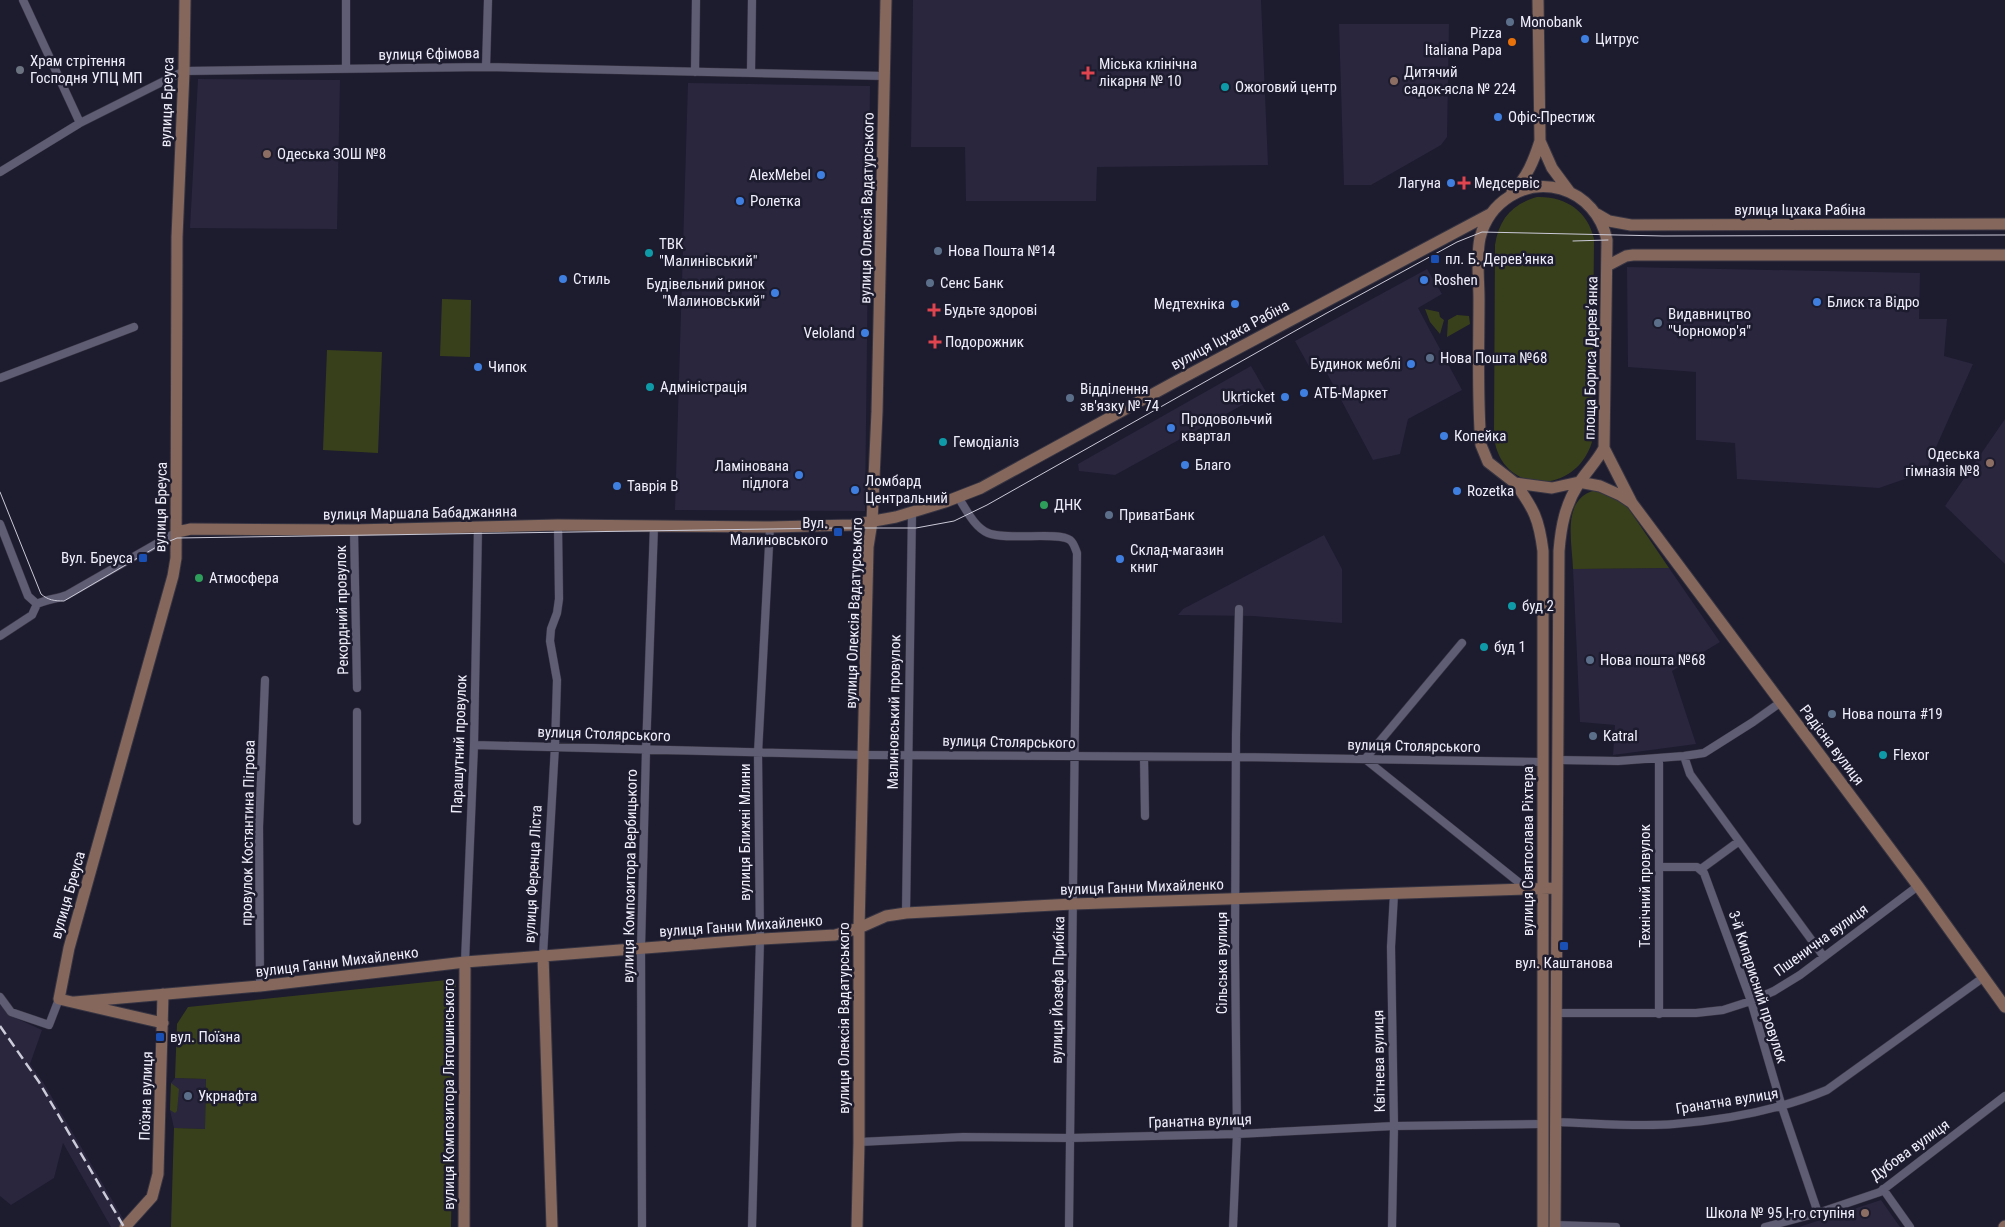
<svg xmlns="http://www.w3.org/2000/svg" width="2005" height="1227" viewBox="0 0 2005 1227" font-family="'Roboto Condensed',sans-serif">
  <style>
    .built { fill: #29263e }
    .green { fill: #38401b }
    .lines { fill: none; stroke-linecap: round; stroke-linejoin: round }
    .street-casing { stroke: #363443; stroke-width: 9 }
    .secondary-casing { stroke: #363443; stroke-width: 13 }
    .street { stroke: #5f5d73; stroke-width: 8 }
    .secondary { stroke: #85685b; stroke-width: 11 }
    .tram { stroke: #cbcad8; stroke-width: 1 }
    .rail { stroke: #cbcad8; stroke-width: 2.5; stroke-dasharray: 10 5; stroke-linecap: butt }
    .service-dot { fill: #5c6f8a; stroke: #1d1b2e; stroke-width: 2 }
    .shop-dot { fill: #3f7fe0; stroke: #1d1b2e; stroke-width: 2 }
    .food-dot { fill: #e8710a; stroke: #1d1b2e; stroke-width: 2 }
    .worship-dot { fill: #6b7280; stroke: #1d1b2e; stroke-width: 2 }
    .health-dot { fill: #e0444e; stroke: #1d1b2e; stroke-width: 2 }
    .education-dot { fill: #8d6e63; stroke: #1d1b2e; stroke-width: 2 }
    .culture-dot { fill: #0f9aa8; stroke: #1d1b2e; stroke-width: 2 }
    .transit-dot { fill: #1a4fb4; stroke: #1d1b2e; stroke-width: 2 }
    .leisure-dot { fill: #2e9e5b; stroke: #1d1b2e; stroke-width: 2 }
    .labels { text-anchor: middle; stroke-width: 5; stroke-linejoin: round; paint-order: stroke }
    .poi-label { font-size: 15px; fill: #efeefb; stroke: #1d1b2e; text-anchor: start }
    .street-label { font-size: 15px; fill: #efeefb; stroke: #1d1b2e }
  </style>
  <rect width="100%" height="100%" fill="#1d1b2e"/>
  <path class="built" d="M913,0H1261L1268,165L1097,167L1096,201H966L965,147H911Z
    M1339,24H1449L1447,137L1441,145L1371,185H1344Z
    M198,79L340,80L337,229L190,228Z
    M688,83L870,86L865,511L675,510Z
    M1627,267L1920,273L1919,319H1947L1944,356L1973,364L1925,472L1879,488L1737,479L1735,443L1696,440V372L1628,367Z
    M1427,269L1442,294L1418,308L1462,390L1408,419L1400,454L1373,460L1321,362L1310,368L1295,341Z
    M1251,366L1266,392L1115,475L1079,471L1078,464Z
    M2005,419V564L1945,506Z
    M1324,535L1342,569V623L1253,616L1178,615L1183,609Z
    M1669,568L1720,642L1672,671L1696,744L1613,755L1615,725L1580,722L1573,569Z
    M0,1002L9,1015L42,1030L30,1064L43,1082L128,1227H111L63,1143L54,1178L11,1205L0,1196Z
    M175,1078L206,1079L205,1129L174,1128L170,1110L171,1083Z
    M1881,1200L1900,1227H1799Z"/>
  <path class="green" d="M1537,197C1565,196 1588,211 1594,239L1592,442C1574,499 1498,493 1494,435L1495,245C1499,219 1512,204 1537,197Z
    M442,299L471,300L470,357L440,356Z
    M1425,309L1439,312L1440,317L1444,320L1440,334L1430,322Z
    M1457,315L1469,316L1470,324L1447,337L1448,320Z
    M327,350L382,352L378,453L323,450Z
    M1601,489L1622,499L1669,568L1573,569C1572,538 1560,495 1601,489Z
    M456,979L451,1227H171L174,1128L205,1129L206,1079L175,1078L177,1024L188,1007Z
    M171,1083L179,1089L177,1111L175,1113L170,1110Z"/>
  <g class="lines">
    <defs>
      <path id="street" d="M23,0L80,123
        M486,67L488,0
        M346,68V0
        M695,72L696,0
        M751,72L752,0
        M0,172L80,123L184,71L486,67L885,76
        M0,378L134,327
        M958,497C966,509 974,527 988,533C1007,541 1058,531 1070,540C1074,543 1075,548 1077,553L1069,1227
        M0,524L28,596L37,604
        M354,530L357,688
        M0,636L32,615L37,604C47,599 57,599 67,595L177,532
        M1462,643L1365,759L1527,889
        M474,745L863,755L1236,757L1544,762
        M1684,756L1690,774L1824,957
        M1144,757L1145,816
        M1659,758V1014
        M1558,760L1618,761L1684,756L1704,753L1753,722L1781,702
        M357,821V712
        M1659,867H1697L1704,873L1751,1001L1782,1107L1818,1213
        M1701,869L1738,842
        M906,913L912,512
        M543,955L555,746L557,680L550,641L551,629L557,613L559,599L558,525
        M465,962L474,745L478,527
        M260,986L259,827L265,680
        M0,997L11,1012L49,1025L59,999
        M1556,1013H1696L1723,1010L1751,1001L1774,991L1800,975L1918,886
        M1555,1122C1594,1123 1636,1127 1674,1124C1727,1120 1779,1110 1827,1090L1984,977
        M859,1142L963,1137L1070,1138L1237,1134L1394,1126L1542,1124
        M1883,1189L1910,1227
        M1555,1225L1616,1227
        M642,1227L641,948L646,750L654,526
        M752,1227L760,939L758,753L770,527
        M1233,1227L1237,1134L1235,949L1236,735L1239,609
        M1392,1227L1394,1126L1391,947L1394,894
        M1765,1227L1818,1213L1880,1192L2005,1096"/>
      <path id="secondary" d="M1540,141L1552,168L1569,191
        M1512,192C1527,178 1534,160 1540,141L1538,0
        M1597,214L1609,221L1631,225L2005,224
        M1607,266L1626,256L1633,255H2005
        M1604,448L1632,503L1918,886L2005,1007
        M1515,483C1534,509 1539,519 1543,551V1227
        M177,532L191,529L354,530L558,525L770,527L852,525L896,517L945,502L981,488L1173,383L1490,214
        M543,955L552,1227
        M75,1002L260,986L465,962L760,939L835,935L859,928L886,916L906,913L1073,904L1557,888
        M163,1023L59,999L69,948L173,576L176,558L177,237L184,71L185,0
        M125,1227L152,1197L158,1174L163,994
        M464,1227L465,962
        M857,1227L859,1142V928L868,547L872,522L877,412L886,0
        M1555,1227L1559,551C1561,526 1565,505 1579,483C1587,471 1597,461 1604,448L1607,240C1602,216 1585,196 1561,189C1524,179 1489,202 1480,238C1476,257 1479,280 1479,299C1479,348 1477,396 1481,445L1488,462L1515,483L1552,488L1579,482L1600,486L1620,495L1632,503
        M2004,1227L2005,1226"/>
    </defs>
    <use href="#street" class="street-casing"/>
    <use href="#secondary" class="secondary-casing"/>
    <use href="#street" class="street"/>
    <use href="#secondary" class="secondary"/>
    <path class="tram" d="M1573,241L1608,240
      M0,492L41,594C48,600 54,601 64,601L158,546L177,538L837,528H916L954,521L987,505L1325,314L1457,242L1482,232L1663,236L2005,235"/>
    <path class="rail" d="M0,1026L39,1082L124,1227"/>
  </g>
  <g class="service-dot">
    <circle cx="1510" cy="22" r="5"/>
    <circle cx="938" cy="251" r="5"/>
    <circle cx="930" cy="283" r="5"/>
    <circle cx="1658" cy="323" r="5"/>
    <circle cx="1430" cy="358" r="5"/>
    <circle cx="1070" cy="398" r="5"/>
    <circle cx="1109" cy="515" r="5"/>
    <circle cx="1590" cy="660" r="5"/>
    <circle cx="1832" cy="714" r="5"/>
    <circle cx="1593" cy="736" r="5"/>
    <circle cx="188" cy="1096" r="5"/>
  </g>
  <g class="shop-dot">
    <circle cx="1585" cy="39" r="5"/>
    <circle cx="1498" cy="117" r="5"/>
    <circle cx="821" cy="175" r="5"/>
    <circle cx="1451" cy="183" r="5"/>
    <circle cx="740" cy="201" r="5"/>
    <circle cx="563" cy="279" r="5"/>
    <circle cx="1424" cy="280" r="5"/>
    <circle cx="775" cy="293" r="5"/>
    <circle cx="1817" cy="302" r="5"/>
    <circle cx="1235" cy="304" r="5"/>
    <circle cx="865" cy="333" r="5"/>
    <circle cx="1411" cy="364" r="5"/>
    <circle cx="478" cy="367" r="5"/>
    <circle cx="1304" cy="393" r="5"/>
    <circle cx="1285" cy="397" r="5"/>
    <circle cx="1171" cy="428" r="5"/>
    <circle cx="1444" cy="436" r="5"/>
    <circle cx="1185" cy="465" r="5"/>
    <circle cx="799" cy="475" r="5"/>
    <circle cx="617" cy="486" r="5"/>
    <circle cx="855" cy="490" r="5"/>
    <circle cx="1457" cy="491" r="5"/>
    <circle cx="1120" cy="559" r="5"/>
  </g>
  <circle class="food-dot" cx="1512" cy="42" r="5"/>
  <circle class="worship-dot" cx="20" cy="70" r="5"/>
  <g class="health-dot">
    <path d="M1085.5 65.5h5v5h5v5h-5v5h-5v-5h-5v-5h5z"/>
    <path d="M1461.5 175.5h5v5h5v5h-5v5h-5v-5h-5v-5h5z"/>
    <path d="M931.5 302.5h5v5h5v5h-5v5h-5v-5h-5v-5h5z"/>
    <path d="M932.5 334.5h5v5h5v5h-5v5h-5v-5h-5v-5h5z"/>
  </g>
  <g class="education-dot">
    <circle cx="1394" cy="81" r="5"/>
    <circle cx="267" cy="154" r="5"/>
    <circle cx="1990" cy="463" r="5"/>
    <circle cx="1865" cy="1213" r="5"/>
  </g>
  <g class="culture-dot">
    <circle cx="1225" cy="87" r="5"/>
    <circle cx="649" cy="253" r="5"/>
    <circle cx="650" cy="387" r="5"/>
    <circle cx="943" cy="442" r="5"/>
    <circle cx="1512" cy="606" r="5"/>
    <circle cx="1484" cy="647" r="5"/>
    <circle cx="1883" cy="755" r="5"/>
  </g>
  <g class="transit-dot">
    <rect x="1430" y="254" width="10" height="10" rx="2.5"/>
    <rect x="833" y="527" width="10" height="10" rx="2.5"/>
    <rect x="138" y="553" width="10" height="10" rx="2.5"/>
    <rect x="1559" y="941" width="10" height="10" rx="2.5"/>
    <rect x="155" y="1032" width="10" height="10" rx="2.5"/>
  </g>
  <g class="leisure-dot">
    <circle cx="1044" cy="505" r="5"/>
    <circle cx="199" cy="578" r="5"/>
  </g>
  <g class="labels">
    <g class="poi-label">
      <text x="1520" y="27">Monobank</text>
      <text x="1502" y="38" text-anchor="end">Pizza<tspan x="1502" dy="17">Italiana Papa</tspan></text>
      <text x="1595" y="44">Цитрус</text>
      <text x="30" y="66">Храм стрітення<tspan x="30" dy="17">Господня УПЦ МП</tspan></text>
      <text x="1099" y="69">Міська клінічна<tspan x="1099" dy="17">лікарня № 10</tspan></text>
      <text x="1404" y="77">Дитячий<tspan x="1404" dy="17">садок-ясла № 224</tspan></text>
      <text x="1235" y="92">Ожоговий центр</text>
      <text x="1508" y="122">Офіс-Престиж</text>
      <text x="277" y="159">Одеська ЗОШ №8</text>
      <text x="811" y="180" text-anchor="end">AlexMebel</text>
      <text x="1441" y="188" text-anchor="end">Лагуна</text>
      <text x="1474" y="188">Медсервіс</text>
      <text x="750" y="206">Ролетка</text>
      <text x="659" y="249">ТВК<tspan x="659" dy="17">"Малинівський"</tspan></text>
      <text x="948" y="256">Нова Пошта №14</text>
      <text x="1445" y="264">пл. Б. Дерев'янка</text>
      <text x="573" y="284">Стиль</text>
      <text x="1434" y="285">Roshen</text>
      <text x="940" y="288">Сенс Банк</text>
      <text x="765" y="289" text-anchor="end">Будівельний ринок<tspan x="765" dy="17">"Малиновський"</tspan></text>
      <text x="1827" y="307">Блиск та Відро</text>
      <text x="1225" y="309" text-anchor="end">Медтехніка</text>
      <text x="944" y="315">Будьте здорові</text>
      <text x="1668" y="319">Видавництво<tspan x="1668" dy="17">"Чорномор'я"</tspan></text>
      <text x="855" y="338" text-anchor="end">Veloland</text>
      <text x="945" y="347">Подорожник</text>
      <text x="1440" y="363">Нова Пошта №68</text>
      <text x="1401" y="369" text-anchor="end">Будинок меблі</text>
      <text x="488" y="372">Чипок</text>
      <text x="660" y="392">Адміністрація</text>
      <text x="1080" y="394">Відділення<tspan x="1080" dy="17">зв'язку № 74</tspan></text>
      <text x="1314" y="398">АТБ-Маркет</text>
      <text x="1275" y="402" text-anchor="end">Ukrticket</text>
      <text x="1181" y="424">Продовольчий<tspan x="1181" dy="17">квартал</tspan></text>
      <text x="1454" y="441">Копейка</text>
      <text x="953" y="447">Гемодіаліз</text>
      <text x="1980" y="459" text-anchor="end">Одеська<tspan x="1980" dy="17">гімназія №8</tspan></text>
      <text x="1195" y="470">Благо</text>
      <text x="789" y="471" text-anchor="end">Ламінована<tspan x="789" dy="17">підлога</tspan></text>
      <text x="865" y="486">Ломбард<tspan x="865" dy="17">Центральний</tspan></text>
      <text x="627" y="491">Таврія В</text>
      <text x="1467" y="496">Rozetka</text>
      <text x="1054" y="510">ДНК</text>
      <text x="1119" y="520">ПриватБанк</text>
      <text x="828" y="528" text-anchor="end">Вул.<tspan x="828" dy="17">Малиновського</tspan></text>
      <text x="1130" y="555">Склад-магазин<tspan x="1130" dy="17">книг</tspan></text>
      <text x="133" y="563" text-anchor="end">Вул. Бреуса</text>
      <text x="209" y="583">Атмосфера</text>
      <text x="1522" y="611">буд 2</text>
      <text x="1494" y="652">буд 1</text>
      <text x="1600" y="665">Нова пошта №68</text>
      <text x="1842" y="719">Нова пошта #19</text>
      <text x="1603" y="741">Katral</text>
      <text x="1893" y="760">Flexor</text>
      <text x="1564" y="968" text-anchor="middle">вул. Каштанова</text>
      <text x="170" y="1042">вул. Поїзна</text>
      <text x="198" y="1101">Укрнафта</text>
      <text x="1855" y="1218" text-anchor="end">Школа № 95 І-го ступіня</text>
    </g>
    <g class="street-label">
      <text transform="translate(429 54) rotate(-1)" y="5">вулиця Єфімова</text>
      <text transform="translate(167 102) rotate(-88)" y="5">вулиця Бреуса</text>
      <text transform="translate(867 208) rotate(-89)" y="5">вулиця Олексія Вадатурського</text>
      <text x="1800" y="215">вулиця Іцхака Рабіна</text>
      <text transform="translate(1230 335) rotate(-28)" y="5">вулиця Іцхака Рабіна</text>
      <text transform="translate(1591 358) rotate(-89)" y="5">площа Бориса Деревʼянка</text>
      <text transform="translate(161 507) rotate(-89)" y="5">вулиця Бреуса</text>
      <text transform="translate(420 513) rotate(-1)" y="5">вулиця Маршала Бабаджаняна</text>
      <text transform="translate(342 610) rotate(-91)" y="5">Рекордний провулок</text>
      <text transform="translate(854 613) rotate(-88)" y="5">вулиця Олексія Вадатурського</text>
      <text transform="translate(894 712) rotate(-89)" y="5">Малиновський провулок</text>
      <text transform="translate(604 734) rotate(2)" y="5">вулиця Столярського</text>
      <text transform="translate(1009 742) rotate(1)" y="5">вулиця Столярського</text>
      <text transform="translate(459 744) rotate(-88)" y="5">Парашутний провулок</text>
      <text transform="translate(1832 745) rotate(53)" y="5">Радісна вулиця</text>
      <text transform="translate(1414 746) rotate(1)" y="5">вулиця Столярського</text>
      <text transform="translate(745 832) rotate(-90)" y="5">вулиця Ближні Млини</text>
      <text transform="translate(248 833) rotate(-89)" y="5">провулок Костянтина Пігрова</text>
      <text transform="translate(1528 851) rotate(-90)" y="5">вулиця Святослава Ріхтера</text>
      <text transform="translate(533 874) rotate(-87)" y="5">вулиця Ференца Ліста</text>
      <text transform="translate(630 876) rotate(-89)" y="5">вулиця Композитора Вербицького</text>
      <text transform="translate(1645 886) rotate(-90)" y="5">Технічний провулок</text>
      <text transform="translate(1142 887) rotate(-2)" y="5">вулиця Ганни Михайленко</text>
      <text transform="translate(68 895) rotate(-74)" y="5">вулиця Бреуса</text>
      <text transform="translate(741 926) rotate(-4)" y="5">вулиця Ганни Михайленко</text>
      <text transform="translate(1821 940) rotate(-36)" y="5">Пшенична вулиця</text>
      <text transform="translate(337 962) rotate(-7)" y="5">вулиця Ганни Михайленко</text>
      <text transform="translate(1222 963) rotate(-90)" y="5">Сільська вулиця</text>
      <text transform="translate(1758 987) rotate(72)" y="5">3-й Кипарисний провулок</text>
      <text transform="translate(1058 990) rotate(-89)" y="5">вулиця Йозефа Прибіка</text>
      <text transform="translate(844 1018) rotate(-90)" y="5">вулиця Олексія Вадатурського</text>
      <text transform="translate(1379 1061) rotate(-91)" y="5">Квітнева вулиця</text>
      <text transform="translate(449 1094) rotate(-90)" y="5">вулиця Композитора Лятошинського</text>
      <text transform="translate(146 1096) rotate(-88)" y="5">Поїзна вулиця</text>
      <text transform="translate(1727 1101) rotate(-9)" y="5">Гранатна вулиця</text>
      <text transform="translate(1200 1121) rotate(-2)" y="5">Гранатна вулиця</text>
      <text transform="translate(1910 1150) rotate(-36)" y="5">Дубова вулиця</text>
    </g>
  </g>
</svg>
